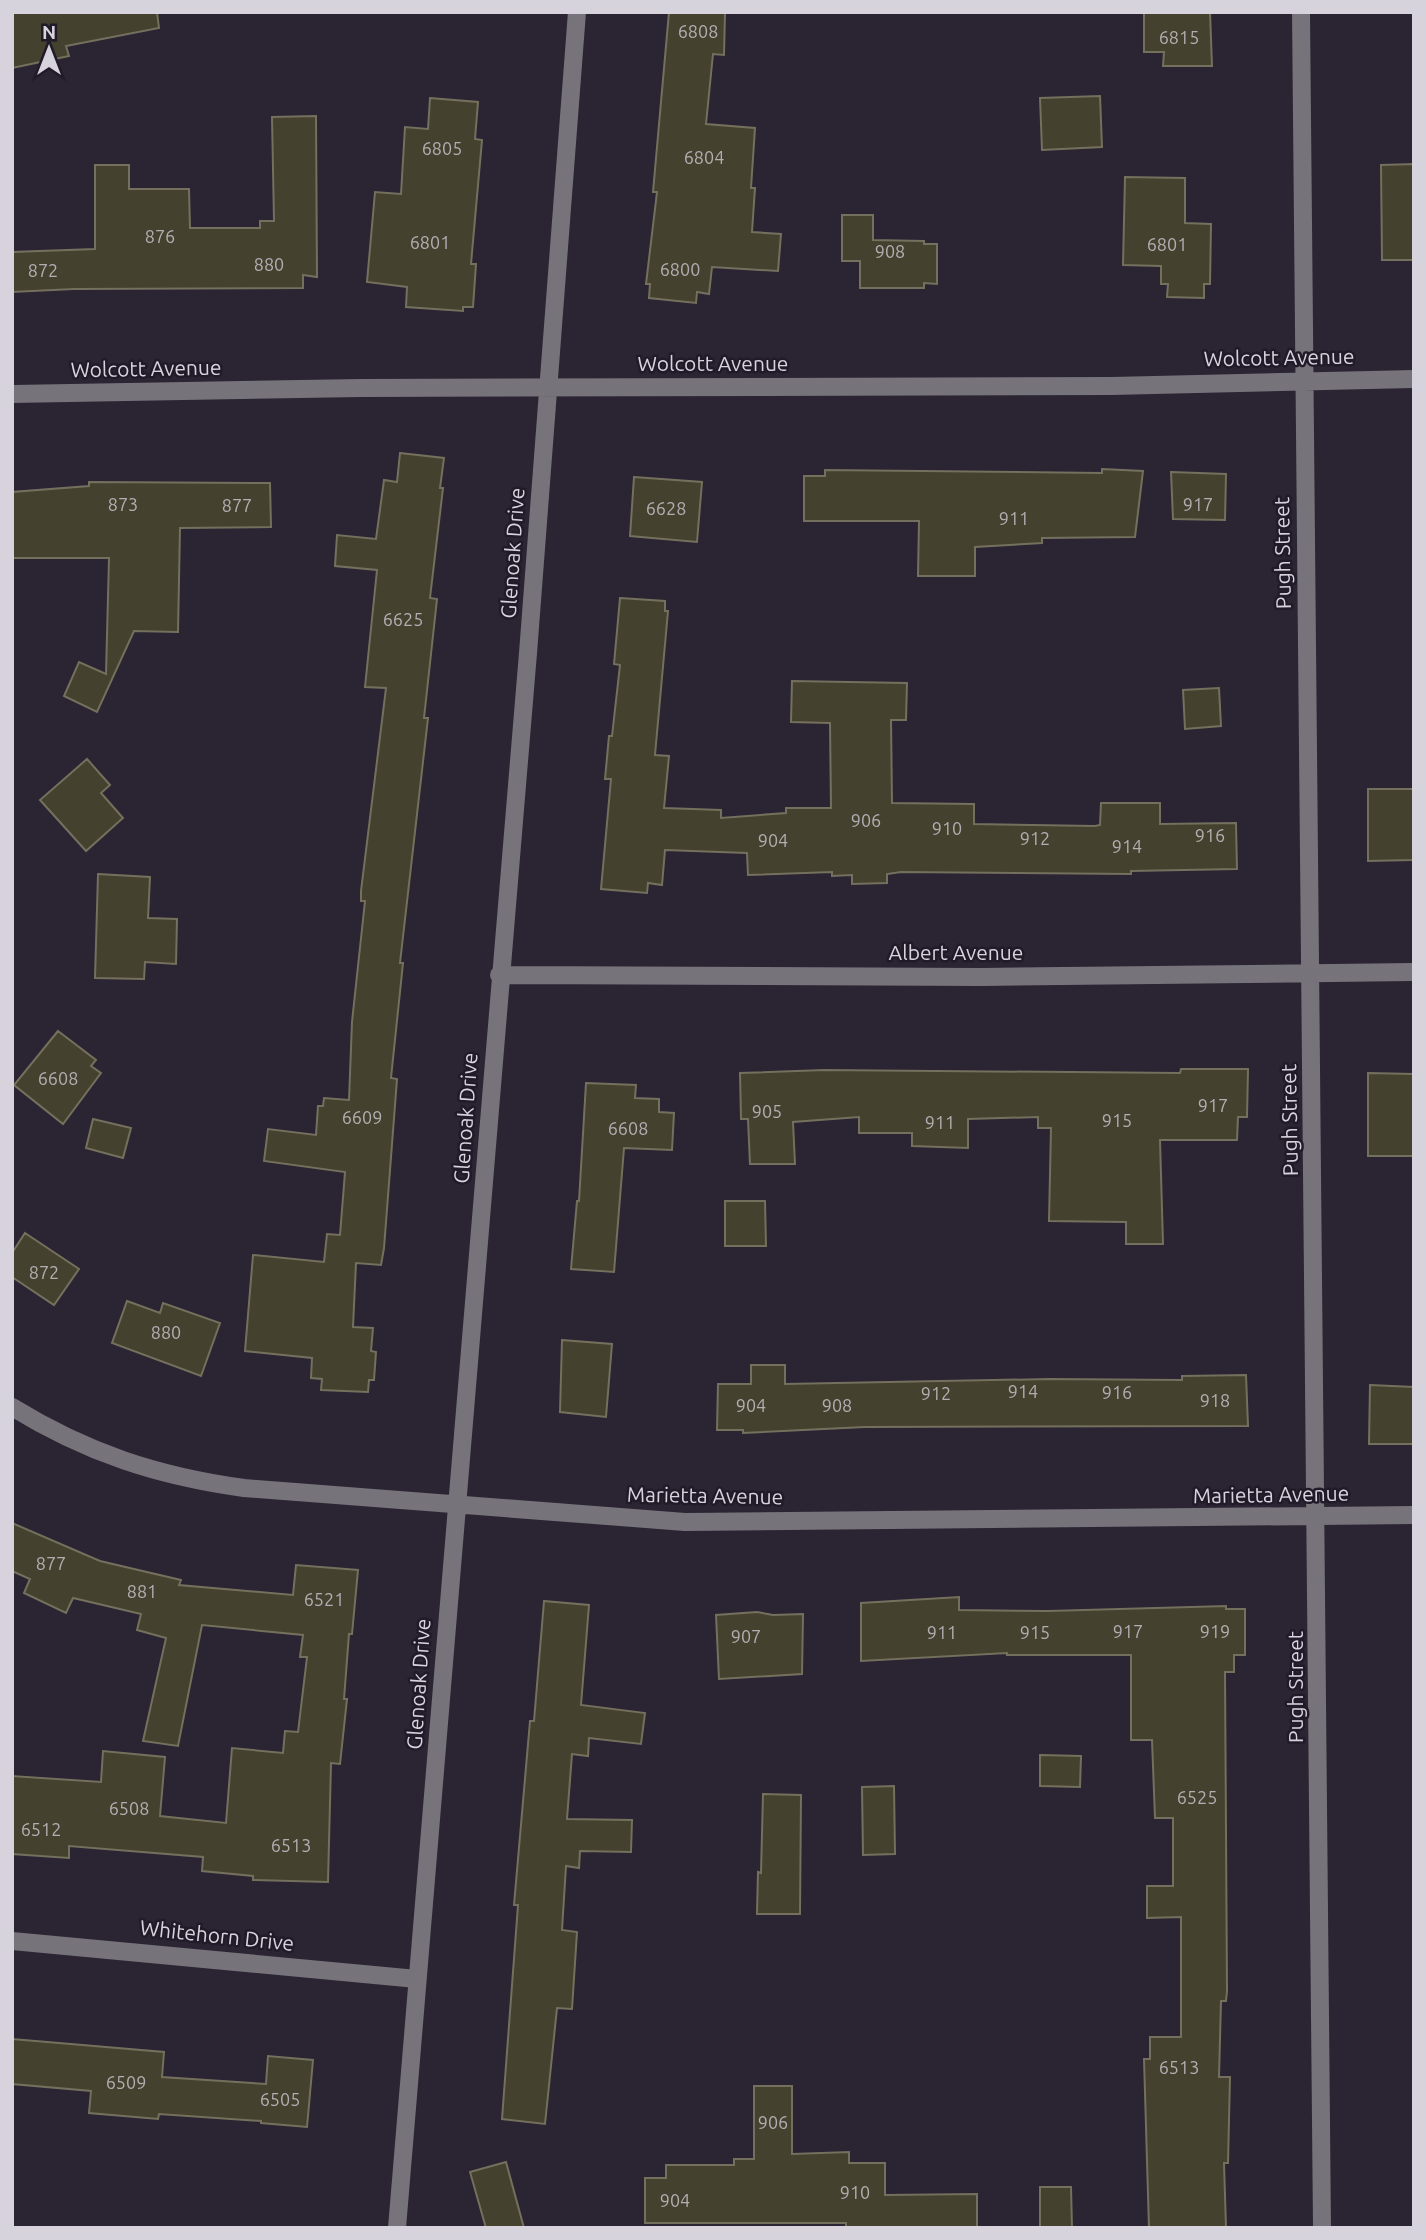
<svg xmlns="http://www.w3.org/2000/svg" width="1426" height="2240" viewBox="0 0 1426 2240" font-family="Ubuntu,sans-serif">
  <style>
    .building { fill: #45412f; stroke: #74705d; stroke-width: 2 }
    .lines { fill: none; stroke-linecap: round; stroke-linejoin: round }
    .minor { stroke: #76737b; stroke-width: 18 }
    .labels { text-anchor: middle; stroke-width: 5; stroke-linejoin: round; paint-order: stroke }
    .number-label { font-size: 18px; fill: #b2aeb2 }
    .street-label { font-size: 21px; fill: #d7d3dd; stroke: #201a29 }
  </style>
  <rect width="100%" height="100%" fill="#2a2433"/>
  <path class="building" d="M12,12H157L159,28L66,46L69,56L12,68Z
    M669,12H725L724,55L713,54L706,124L755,128L751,188H755L752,232L781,234L778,271L712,267L709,294L697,292L696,303L649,298L650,284H646L657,192H653Z
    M1144,12H1210L1212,66H1163L1164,52H1144Z
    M1100,96L1102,147L1042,150L1040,98Z
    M430,98L478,102L475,139L482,140L471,264H476L473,307H463V311L406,307L407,287L367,282L375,192L401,194L405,127L428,129Z
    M316,116L317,277L303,275V288L74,289L12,292V252L95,249V165H129V189H189L190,228H260V221H274L272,117Z
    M1414,164V260H1382L1381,165Z
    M1125,177L1185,178V223L1211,224L1210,284H1204V298L1167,297L1168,284H1161V266L1123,265Z
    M842,215H873V240L924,241V244H937V284L924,283V288H860V261H842Z
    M400,453L444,458L440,488H443L430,598L437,599L424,718H428L400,963H403L391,1078L397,1079L384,1248L381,1265L356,1263L353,1327L373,1328L371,1351L376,1352L374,1380H369L368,1392L321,1390L322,1379L311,1378L312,1358L245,1351L253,1255L324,1262L327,1234L340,1235L345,1172L264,1161L268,1129L316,1135L318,1106H323L324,1098L349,1100L352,1022L365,901H361V891L386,688L365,687L377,570L335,566L337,535L376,539L384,480L397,482Z
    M1102,469L1143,471L1135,537L1042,538V543L975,547V576H918L919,521H804V476H825V470L1102,473Z
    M1171,472L1226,474L1225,520L1173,519Z
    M634,477L702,482L697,542L630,536Z
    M89,482L270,483L271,527L180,528L178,632L134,631L97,712L64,696L79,662L106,674L109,558H12V492L89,486Z
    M620,598L665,601V611H668L655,755L669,756L664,808L721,810V818L786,813V808H831L830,723L791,722L792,681L907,683L906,720H891L892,803L974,804V824L1095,826L1100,825L1101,803H1160V824L1236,823L1237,869L1131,871V874L901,872L887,874V883L852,884V875L832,876V872L748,875L747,853L665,850L662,885L648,883L647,893L601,889L611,779H605L609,736H612L620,665L614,664Z
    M1219,688L1221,726L1185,729L1183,690Z
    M87,759L110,785L101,793L123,818L86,851L40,800Z
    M1368,789H1414L1413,860L1368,861Z
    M98,874L150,877L148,918L177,919L176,964L145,962L144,979L95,978Z
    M58,1031L96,1060L91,1066L101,1073L63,1124L14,1085Z
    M1181,1069H1248L1247,1117H1238L1237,1140H1160L1163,1244H1126V1222L1049,1221L1051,1128H1038V1117L968,1119V1148L912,1146V1133H859V1117L793,1122L795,1164H750L748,1119H741L740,1073L824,1070L1180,1073Z
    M1368,1073L1414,1074V1156H1368Z
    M586,1083L636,1085L635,1098L659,1099V1112L674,1113L672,1150L624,1148L614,1272L571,1269L577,1201H579Z
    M93,1119L131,1128L123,1158L86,1148Z
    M725,1201H765L766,1246H725Z
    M25,1233L79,1269L54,1305L12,1277V1253Z
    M127,1301L160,1313L163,1303L220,1323L201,1376L112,1343Z
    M562,1340L612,1344L606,1417L560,1412Z
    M751,1365H785V1384L1050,1379L1182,1380V1376L1246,1375L1248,1426L865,1427L743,1433V1430H717L718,1384H751Z
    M1370,1385L1414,1387V1444H1369Z
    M12,1523L100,1561L181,1580L179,1585L293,1595L296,1565L358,1570L352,1634H349L344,1699H347L340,1764L331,1763L328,1882L253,1880V1876L202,1871L203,1857L69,1846V1858L12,1854V1776L101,1782L103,1751L165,1757L160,1816L226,1823L232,1748L283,1753L285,1731L298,1732L307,1657H300L303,1635L202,1625L178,1746L143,1741L166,1638L137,1630L141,1614L73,1598L66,1613L24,1593L30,1579L12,1571Z
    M959,1597V1610L1048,1611L1226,1606V1609H1245V1655H1234V1672H1225L1227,1991L1226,2001H1221L1219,2077H1230L1228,2163H1224L1226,2228H1149L1144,2059H1150V2037H1181V1917L1147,1918V1886H1173V1818H1155L1152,1740H1131V1655H1007V1653L861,1661V1603Z
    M544,1601L589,1605L581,1705L645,1713L641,1744L589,1738L588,1756L572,1754L567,1819L632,1820L631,1852L580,1851L579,1868L566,1866L562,1930L577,1932L572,2009L557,2008L545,2124L502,2119L518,1905H514L530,1721H534Z
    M757,1612L773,1615L803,1614L802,1674L719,1679L716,1615Z
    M1040,1755L1081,1756L1080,1787L1040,1786Z
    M894,1786L895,1854L863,1855L862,1787Z
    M763,1794L801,1795L800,1914H757L758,1872L761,1873Z
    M12,2039L164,2052L162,2077L266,2084L268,2056L313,2060L307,2127L261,2123V2121L159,2114L158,2119L89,2113L91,2091L12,2084Z
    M754,2086H792V2154L849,2152V2163H885V2195L977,2194V2228H846V2223H645V2178H666V2165H734V2159H754Z
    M506,2162L524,2228H486L470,2172Z
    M1040,2187H1071L1072,2228H1040Z"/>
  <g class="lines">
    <path class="minor" d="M1301,12L1322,2228
      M12,394L361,388L1111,386L1414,379
      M499,975L981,977L1414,972
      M12,1407C87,1453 157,1476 244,1488L685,1522L1414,1515
      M12,1941L417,1979
      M397,2228L528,653L577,12"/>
  </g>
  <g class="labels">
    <g class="number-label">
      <text x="698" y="38">6808</text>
      <text x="1179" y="44">6815</text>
      <text x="442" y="155">6805</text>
      <text x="704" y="164">6804</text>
      <text x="160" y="243">876</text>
      <text x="430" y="249">6801</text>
      <text x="1167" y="251">6801</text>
      <text x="890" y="258">908</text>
      <text x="269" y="271">880</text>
      <text x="680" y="276">6800</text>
      <text x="43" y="277">872</text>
      <text x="123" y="511">873</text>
      <text x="1198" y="511">917</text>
      <text x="237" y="512">877</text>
      <text x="666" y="515">6628</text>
      <text x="1014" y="525">911</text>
      <text x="403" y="626">6625</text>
      <text x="866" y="827">906</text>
      <text x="947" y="835">910</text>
      <text x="1210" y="842">916</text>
      <text x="1035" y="845">912</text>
      <text x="773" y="847">904</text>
      <text x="1127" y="853">914</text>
      <text x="58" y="1085">6608</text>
      <text x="1213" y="1112">917</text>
      <text x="767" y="1118">905</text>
      <text x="362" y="1124">6609</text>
      <text x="1117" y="1127">915</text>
      <text x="940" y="1129">911</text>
      <text x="628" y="1135">6608</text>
      <text x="44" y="1279">872</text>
      <text x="166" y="1339">880</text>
      <text x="1023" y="1398">914</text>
      <text x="1117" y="1399">916</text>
      <text x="936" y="1400">912</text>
      <text x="1215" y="1407">918</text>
      <text x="751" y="1412">904</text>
      <text x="837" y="1412">908</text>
      <text x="51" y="1570">877</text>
      <text x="142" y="1598">881</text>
      <text x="324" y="1606">6521</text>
      <text x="1128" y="1638">917</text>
      <text x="1215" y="1638">919</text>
      <text x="942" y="1639">911</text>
      <text x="1035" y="1639">915</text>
      <text x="746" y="1643">907</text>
      <text x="1197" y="1804">6525</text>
      <text x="129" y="1815">6508</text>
      <text x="41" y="1836">6512</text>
      <text x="291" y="1852">6513</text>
      <text x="1179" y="2074">6513</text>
      <text x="126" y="2089">6509</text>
      <text x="280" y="2106">6505</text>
      <text x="773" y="2129">906</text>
      <text x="855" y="2199">910</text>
      <text x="675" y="2207">904</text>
    </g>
    <g class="street-label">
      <text transform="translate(1279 358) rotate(-1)" y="7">Wolcott Avenue</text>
      <text x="713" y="371">Wolcott Avenue</text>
      <text transform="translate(146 369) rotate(-1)" y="7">Wolcott Avenue</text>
      <text transform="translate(513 553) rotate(-86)" y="7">Glenoak Drive</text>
      <text transform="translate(1283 553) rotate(-91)" y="7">Pugh Street</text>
      <text x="956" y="960">Albert Avenue</text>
      <text transform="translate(466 1118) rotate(-86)" y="7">Glenoak Drive</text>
      <text transform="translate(1290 1120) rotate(-91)" y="7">Pugh Street</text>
      <text transform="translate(1271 1495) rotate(-1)" y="7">Marietta Avenue</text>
      <text transform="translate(705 1496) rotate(1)" y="7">Marietta Avenue</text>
      <text transform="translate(419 1684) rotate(-86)" y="7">Glenoak Drive</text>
      <text transform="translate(1296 1687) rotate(-90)" y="7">Pugh Street</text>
      <text transform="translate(217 1936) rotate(6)" y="7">Whitehorn Drive</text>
    </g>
  </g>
  <rect width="1426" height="2240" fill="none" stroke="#d7d3dd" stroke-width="28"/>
  <g transform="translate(49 49)" stroke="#201a29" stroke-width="5" paint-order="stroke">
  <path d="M0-5L12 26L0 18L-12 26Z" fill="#d7d3dd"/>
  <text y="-10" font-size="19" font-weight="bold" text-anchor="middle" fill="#d7d3dd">N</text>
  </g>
</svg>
